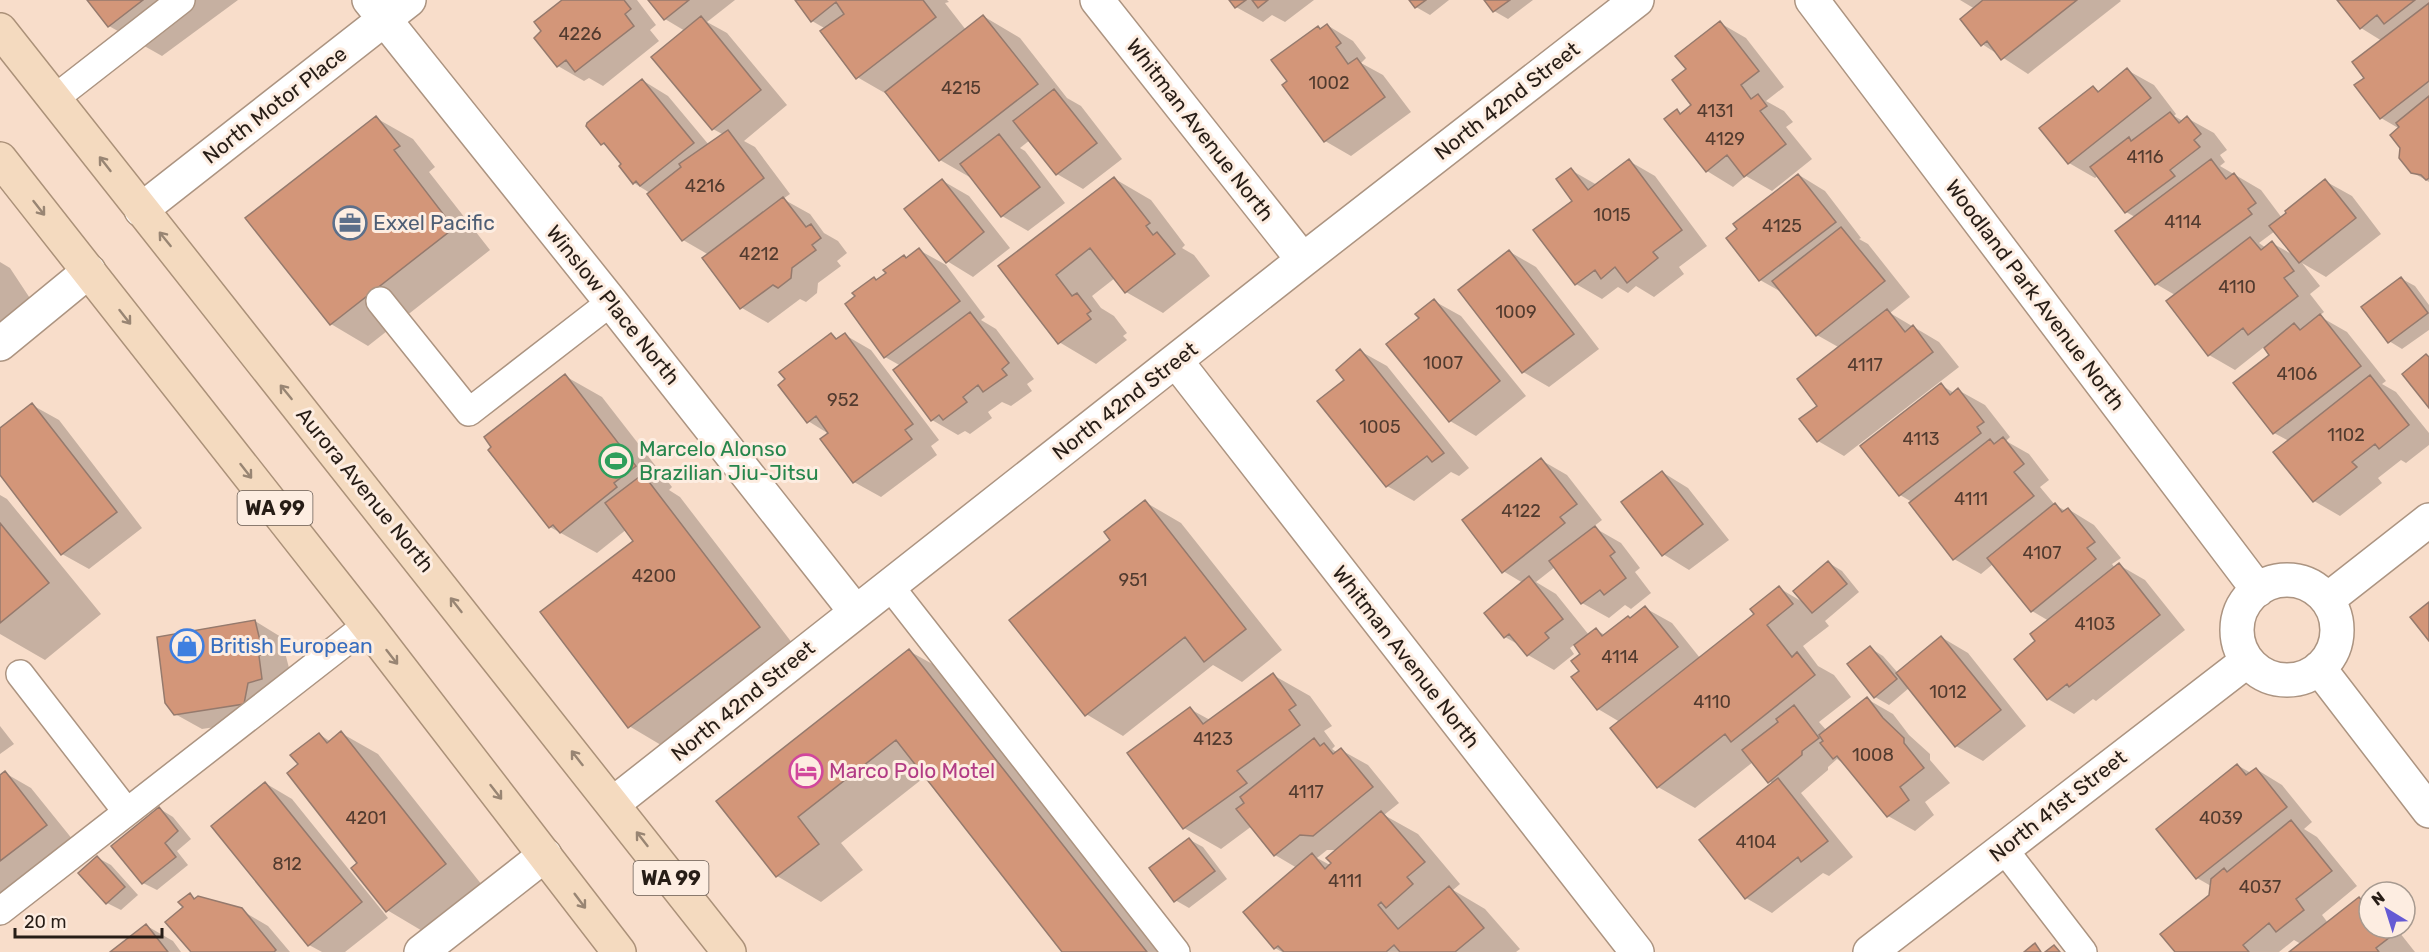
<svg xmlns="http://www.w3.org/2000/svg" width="2429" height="952" viewBox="0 0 2429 952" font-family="Rubik,sans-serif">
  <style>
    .shadow { fill: #0003; fill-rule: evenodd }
    .building { fill: #d39679; stroke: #957a6d; stroke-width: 1.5 }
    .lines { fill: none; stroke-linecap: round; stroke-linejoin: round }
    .service-casing { stroke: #ac9481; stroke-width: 30 }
    .minor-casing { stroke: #ac9481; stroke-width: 36 }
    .trunk-casing { stroke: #ab9179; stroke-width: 36 }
    .service { stroke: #fff; stroke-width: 27 }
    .minor { stroke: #fff; stroke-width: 33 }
    .trunk { stroke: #f4dabf; stroke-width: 33 }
    .oneway { stroke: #988573 }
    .labels { text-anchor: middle; stroke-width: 6; stroke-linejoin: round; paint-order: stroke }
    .number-label { font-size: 18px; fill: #523b2f }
    .shield { fill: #fdede1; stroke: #675b53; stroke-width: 1.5 }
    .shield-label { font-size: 20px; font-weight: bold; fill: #271d16 }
    .street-label { font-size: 21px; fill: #271d16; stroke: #fdede1 }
    .service-label { font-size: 21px; fill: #4e5e75; stroke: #fdede1; text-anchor: start }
    .leisure-label { font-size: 21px; fill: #27864d; stroke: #fdede1; text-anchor: start }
    .shop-label { font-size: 21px; fill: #366cbe; stroke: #fdede1; text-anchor: start }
    .hotel-label { font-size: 21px; fill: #b23c85; stroke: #fdede1; text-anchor: start }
  </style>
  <rect width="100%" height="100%" fill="#f8ddca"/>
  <path class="shadow" d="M89,0H238L162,56L109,26Z
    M564,0H637L656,25L650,30L659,41L603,86L589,78L584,81L558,66L543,31Z
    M650,0H735L707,22L727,33L787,105L744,141L755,147L790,194L783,199L810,214L824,233L838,241L847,253L837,261L841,266L818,283L817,293L806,302L800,299L768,323L742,308L709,255L683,240L650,193L634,183L623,164L610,149L603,144L588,126L642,80L668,96L709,145L724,135L713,129L685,31L665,19Z
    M797,0H947L949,2L945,3L966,30L983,16L1020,38L1067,98L1081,106L1122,159L1083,189L1057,174L1030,140L1020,148L1025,151L1065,203L1028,231L1002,216L973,179L940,160L890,96L857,77L826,29L812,21Z
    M1231,0H1314L1285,22L1272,15L1263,22L1236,7Z
    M1411,0H1449L1430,15L1416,7Z
    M1486,0H1533L1508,19L1494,11Z
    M1960,0H2120L2121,1L2028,74L1982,44L1975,9Z
    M2339,0H2429V182L2412,172L2400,129L2381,118L2366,78L2382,41L2361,28Z
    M1720,23L1746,38L1784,87L1766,101L1784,111L1793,122L1786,127L1812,159L1772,191L1746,176L1733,187L1707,171L1666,120L1677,111L1682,114L1693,106L1688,69Z
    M1327,25L1353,41L1366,58L1361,63L1383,75L1411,112L1351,156L1325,141L1289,81L1318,27L1322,30Z
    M2127,70L2154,85L2176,114L2174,116L2183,121L2187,118L2214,133L2227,150L2220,155L2225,162L2220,166L2261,190L2282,218L2325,181L2352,196L2381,234L2326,277L2302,263L2320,286L2310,294L2324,312L2319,316L2347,332L2386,381L2382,384L2396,392L2429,433V445L2406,463L2401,460L2378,478L2382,483L2340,516L2314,501L2289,441L2274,433L2271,355L2264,347L2235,370L2209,355L2175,295L2156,284L2135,217L2126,212L2099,175L2095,178L2069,163L2093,87L2100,92ZM2275,231L2295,256L2272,243L2266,248L2259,243Z
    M376,118L413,139L435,167L429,172L490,250L368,346L331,324Z
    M1629,161L1655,176L1707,246L1679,267L1684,274L1654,297L1636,286L1628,293L1618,287L1602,299L1576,284L1571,170L1597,185Z
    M1799,175L1825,191L1861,238L1859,239L1868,244L1910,297L1890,313L1939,342L1959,367L1844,456L1818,441L1819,406L1840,348L1817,335L1785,294L1760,280Z
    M1115,179L1151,200L1185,245L1182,248L1194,255L1210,276L1163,313L1126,292L1115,278L1092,296L1101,308L1114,316L1127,333L1123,336L1127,340L1096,364L1059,342L1000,266Z
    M943,181L969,196L1010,248L973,277L947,261Z
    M919,250L946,265L985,317L981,320L996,329L1034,379L1027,384L1032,391L1011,406L1002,402L988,412L992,418L970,434L965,431L958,435L932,420L901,366L885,357L878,281L904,257L908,259Z
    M1510,252L1536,267L1599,349L1549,387L1523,372Z
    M0,262L10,268L43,318L0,353Z
    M2402,279L2415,286L2429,305V330L2402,349L2389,341Z
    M1434,301L1461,316L1526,396L1476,436L1450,421L1421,318Z
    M831,335L838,339L845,335L871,350L939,440L931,446L937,455L881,497L854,482L829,434L808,421Z
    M1360,351L1387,366L1469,468L1459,476L1451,472L1414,501L1387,486L1319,401L1346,380Z
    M565,376L602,397L672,487L669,490L680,497L796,648L666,748L629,726L636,541L627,529L597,553L550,527Z
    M1941,385L1954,393L1958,390L1985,405L2010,437L2006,441L2029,454L2049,480L2040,487L2055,505L2066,511L2068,509L2094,525L2121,558L2112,564L2115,568L2119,565L2145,580L2185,630L2096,701L2093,699L2074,714L2048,699L2037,641L2049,621L2032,611L1993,564L1981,574L1954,559L1912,502L1900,495L1862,446Z
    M32,405L59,420L142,528L89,569L62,554L0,472V430Z
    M1541,460L1567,475L1602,520L1593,527L1621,543L1640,568L1635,572L1651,593L1631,609L1625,605L1609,618L1582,603L1555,567L1536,582L1556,594L1589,635L1596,630L1605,635L1645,608L1672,623L1700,658L1756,614L1779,588L1806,604L1829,563L1842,571L1859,592L1825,621L1829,626L1803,646L1818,666L1834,675L1851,697L1819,722L1827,731L1867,699L1893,714L1909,735L1930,754V760L1950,783L1925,802L1934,815L1915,831L1888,816L1846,765L1837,759L1828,767V770L1801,793L1853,857L1829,876L1823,873L1772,913L1746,898L1773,784L1753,762L1695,808L1658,787L1620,722L1598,709L1581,672L1582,654L1575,644L1570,648L1574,654L1554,670L1528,655L1521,646L1505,637L1486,613L1523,583L1503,571Z
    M1662,472L1688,488L1729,540L1689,570L1663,554Z
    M0,495L7,499L101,614L45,660L0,634Z
    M1145,502L1181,523L1282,650L1242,682L1213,665L1123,736L1086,714L1112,540Z
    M255,621L281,637L289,668L285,671L288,694L275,698L270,719L202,729L175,714Z
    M1941,637L1968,653L2026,726L1983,761L1956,746L1909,688L1889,705L1875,697L1850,664L1870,648L1883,656L1898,673Z
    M909,651L954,676L1170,952H1064L926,776L841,843L863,870L821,902L777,876L718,801Z
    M1273,675L1310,696L1332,726L1324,731L1335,746L1332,749L1338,753L1341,750L1368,765L1399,803L1384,815L1418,834L1460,884L1453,890L1485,909L1520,949L1516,952H1282L1275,948L1245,912L1297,868L1275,855L1252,826L1221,849L1184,828L1190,709L1210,720ZM1327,850H1338L1330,865L1317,858Z
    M0,726L14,744L0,754Z
    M341,733L378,754L482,885L424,932L387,910L300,765L319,734L331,742Z
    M2237,765L2251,773L2256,769L2282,785L2312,822L2304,829L2317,837L2357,886L2322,915L2328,923L2359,899L2369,905V928H2396L2415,952H2291L2301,944L2294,940L2279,952H2177L2210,896L2211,886L2197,878L2158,829Z
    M5,773L31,788L73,840L0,896V776Z
    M265,783L292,799L388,918L345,952H322L309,945Z
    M160,809L173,817L191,839L177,851L188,865L157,890L143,883Z
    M1190,840L1203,847L1227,879L1189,908L1175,900Z
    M98,858L111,865L138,895L121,910L107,903Z
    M190,895L196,899L241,910L268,926L290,952H193L185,907Z
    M147,926L173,941L181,952H112Z"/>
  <path class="building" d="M87,0H143L108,27Z
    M562,0H624L631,9L625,14L634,26L575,72L566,60L557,67L534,38L541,31L534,22Z
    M648,0H689L664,20Z
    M795,0H923L936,17L856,79L820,31L844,14L836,2L811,22Z
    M1229,0H1246L1235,8Z
    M1252,0H1268L1258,8Z
    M1409,0H1426L1415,8Z
    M1484,0H1510L1493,12Z
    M1983,0H2077L2001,60L1987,41L1981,46L1960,19Z
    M2337,0H2415L2384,24L2377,15L2360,29Z
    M2429,3V81L2380,119L2354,85L2364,78L2352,62Z
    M983,15L1038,84L939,161L885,92Z
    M701,16L761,90L712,130L651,57Z
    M1720,21L1759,71L1741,85L1751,99L1758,94L1767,106L1760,111L1786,144L1744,177L1727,155L1706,172L1664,119L1677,109L1680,114L1691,105L1672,80L1686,69L1675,56Z
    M1327,24L1341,43L1336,47L1348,64L1357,58L1385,97L1324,142L1282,85L1287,81L1271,60L1318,26L1320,29Z
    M2127,68L2151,98L2068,164L2039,128L2093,86L2098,92Z
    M642,79L694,143L640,186L636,181L633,184L619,166L621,164L604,143L601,145L586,126L587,123Z
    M1054,89L1097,143L1056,175L1013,121Z
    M2429,96V178L2426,180L2421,175L2411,173L2399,158L2400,148L2390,135L2399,127L2396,123Z
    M2170,112L2179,123L2187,116L2201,134L2194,140L2200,147L2170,170L2175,176L2125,213L2090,167L2129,137L2131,141Z
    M376,116L400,146L394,150L454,228L330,325L245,218Z
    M728,130L764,178L682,241L647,194L681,167L679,164Z
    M999,134L1040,187L1001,217L960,164Z
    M1629,159L1682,230L1653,252L1658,258L1627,283L1615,267L1601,279L1595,270L1575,285L1533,230L1572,201L1556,179L1571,168L1588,190Z
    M2211,159L2226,179L2234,173L2256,203L2248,209L2252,214L2155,285L2115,231Z
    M1798,174L1836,222L1759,281L1726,238L1737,229L1733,224Z
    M1114,177L1150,223L1146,226L1153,235L1157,232L1175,254L1125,293L1090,248L1056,275L1072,296L1077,293L1091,311L1087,314L1091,319L1058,344L998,266Z
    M942,179L984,232L946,263L904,209Z
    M2325,179L2356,218L2299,263L2269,226L2286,213L2285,211Z
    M783,197L806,227L811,224L821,238L812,245L816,250L792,268L791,278L778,288L773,285L740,309L702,258Z
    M1841,227L1885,281L1816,336L1772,281Z
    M2250,237L2261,250L2272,241L2294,271L2284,278L2298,296L2248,335L2243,328L2208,356L2166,301Z
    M919,248L960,301L884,358L845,304L855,296L852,293L874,277L876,280L886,273L883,270L904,255L906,258Z
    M1509,250L1574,334L1522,373L1458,290Z
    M2401,277L2428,313L2388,343L2361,307Z
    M1434,299L1500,381L1449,422L1386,344L1419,318L1415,314Z
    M1887,309L1905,332L1913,325L1933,352L1817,442L1799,419L1817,406L1797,379Z
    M970,312L1009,363L1002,369L1007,375L983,392L978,385L963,397L967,402L943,420L939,415L931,421L893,370Z
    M2320,314L2361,366L2273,434L2233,383L2269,355L2264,348L2294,323L2300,330Z
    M831,333L836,339L845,333L913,424L905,430L912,439L853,483L820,439L828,433L816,416L807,423L778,385L785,379L779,372Z
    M1360,349L1444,453L1432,462L1427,456L1386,487L1317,401L1344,380L1336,370Z
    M2426,354L2429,357V408L2402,374Z
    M565,374L636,466L614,483L617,487L560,533L553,525L549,528L488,450L491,447L484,437Z
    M2370,375L2409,425L2379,449L2375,444L2352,462L2357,467L2313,502L2273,452Z
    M1941,383L1950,395L1958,388L1984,422L1977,427L1981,433L1899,496L1860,446Z
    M32,403L117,512L61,555L0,475V428Z
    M2003,437L2024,464L2014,472L2034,496L1953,560L1909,503L1990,439L1994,444Z
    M1541,458L1577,504L1560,517L1565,523L1502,573L1462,520Z
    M1662,471L1703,524L1662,556L1621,502Z
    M643,474L760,627L628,728L540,612L633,541L605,503Z
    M1145,500L1246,629L1204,662L1185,637L1085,716L1009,620L1110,540L1104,532Z
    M2055,503L2062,512L2068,508L2095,542L2087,548L2096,559L2031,612L1987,558Z
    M0,523L49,583L0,623Z
    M1595,526L1615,552L1610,556L1626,578L1604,595L1600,590L1581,604L1549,561Z
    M1828,561L1847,584L1812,613L1793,591Z
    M2119,563L2160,615L2069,687L2067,684L2047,700L2014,659L2035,641L2030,634Z
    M1529,576L1563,619L1545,633L1549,638L1527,656L1509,634L1504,638L1484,613Z
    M1779,586L1793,604L1767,625L1792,657L1797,652L1815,675L1731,742L1725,734L1657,788L1610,728L1754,614L1750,609Z
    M2429,602V641L2410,617Z
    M1645,606L1678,647L1597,710L1571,677L1579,671L1571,661L1580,654L1574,645L1596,628L1602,636L1628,616L1630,618Z
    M255,620L263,653L259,656L262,679L248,683L244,704L174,715L165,703L157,637Z
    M1941,636L2001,710L1955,747L1896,673Z
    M1870,646L1897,679L1874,698L1847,664Z
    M909,649L1147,952H1062L896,740L798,817L819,844L776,877L716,801Z
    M1273,673L1296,705L1289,710L1300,725L1237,771L1247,783L1183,829L1127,753L1190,707L1203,724Z
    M1867,697L1883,718L1904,738V743L1924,768L1900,787L1909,800L1887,817L1837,756L1833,759L1820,743L1823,741L1819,735Z
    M1794,705L1819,738L1802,751V755L1768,783L1742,750L1778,722L1776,719Z
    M341,731L446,864L386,912L351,868L357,863L287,773L298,764L290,755L319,733L327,743Z
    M1314,738L1320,746L1324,743L1333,754L1341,748L1373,787L1313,836L1300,835L1274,856L1236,809L1244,803L1240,797Z
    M2237,764L2246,775L2256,768L2287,807L2196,879L2156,829Z
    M5,771L47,825L0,861V775Z
    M1778,778L1828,841L1801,862L1798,857L1745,899L1699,840Z
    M265,782L362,902L308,946L211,826Z
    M159,807L178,831L165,843L176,857L142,884L111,846Z
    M1381,811L1425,862L1407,877L1413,884L1386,908L1381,902L1378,905L1398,929L1449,886L1484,928L1455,952H1400L1394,945L1386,952H1284L1278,946L1274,949L1243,912L1312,853L1325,869L1331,863L1326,858Z
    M2291,820L2332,871L2296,899L2304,910L2276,932L2269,923L2243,945L2249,952H2175L2160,934L2209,895L2211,879L2224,868L2227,872Z
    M1189,838L1215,871L1174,902L1149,868Z
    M97,856L125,887L106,904L78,873Z
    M190,893L194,899L198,896L242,908L276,950L274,952H191L165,922L183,907L178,902Z
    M2359,897L2369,910V928H2383L2390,937L2376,948L2379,952H2289Z
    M146,924L168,952H110Z
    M2035,943L2041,952H2024Z
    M2054,945L2060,952H2045Z"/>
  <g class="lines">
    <defs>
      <path id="service" d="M54,99L181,0
        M380,301L469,412L611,302
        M889,585L1176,952
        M20,674L127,812
        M2003,848L2083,952
        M0,911L367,625"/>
      <path id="minor" d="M369,0L611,302L855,611
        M1097,0L1303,260
        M1812,0L2258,590
        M141,210L409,0
        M0,344L89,271
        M1176,361L1637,952
        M2237 630a50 50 0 1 1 100 0a50 50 0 1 1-100 0Z
        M2327,600L2429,520
        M2319,668L2429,811
        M614,803L1303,260L1637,0
        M421,952L545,855
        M1870,952L2247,661"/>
      <path id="trunk" d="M0,30L729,952
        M0,159L367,625L619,952"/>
    </defs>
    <use href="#service" class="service-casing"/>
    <use href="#minor" class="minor-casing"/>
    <use href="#trunk" class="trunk-casing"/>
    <use href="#service" class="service"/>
    <use href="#minor" class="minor"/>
    <use href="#trunk" class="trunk"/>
  </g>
  <defs><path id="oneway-shaft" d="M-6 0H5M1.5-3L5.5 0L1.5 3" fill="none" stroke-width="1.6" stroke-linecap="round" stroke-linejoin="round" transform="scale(1.5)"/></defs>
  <g class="oneway">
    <use href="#oneway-shaft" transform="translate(105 164) rotate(-128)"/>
    <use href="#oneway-shaft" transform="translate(39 208) rotate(52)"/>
    <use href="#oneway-shaft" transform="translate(165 239) rotate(-129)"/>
    <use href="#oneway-shaft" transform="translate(125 317) rotate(52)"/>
    <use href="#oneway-shaft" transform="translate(286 392) rotate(-129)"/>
    <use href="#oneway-shaft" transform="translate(246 471) rotate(52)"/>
    <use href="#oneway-shaft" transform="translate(456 605) rotate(-128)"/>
    <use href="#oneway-shaft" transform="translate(392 657) rotate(52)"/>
    <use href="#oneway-shaft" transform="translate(577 758) rotate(-128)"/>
    <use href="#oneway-shaft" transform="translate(496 792) rotate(52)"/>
    <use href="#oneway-shaft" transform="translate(642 839) rotate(-128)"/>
    <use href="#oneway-shaft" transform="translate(580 901) rotate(53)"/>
  </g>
  <defs>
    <symbol id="office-ring" viewBox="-11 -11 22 22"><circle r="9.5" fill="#fdede1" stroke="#5c6f8a" stroke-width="1.5"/><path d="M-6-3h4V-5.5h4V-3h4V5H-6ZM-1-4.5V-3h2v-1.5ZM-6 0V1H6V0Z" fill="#5c6f8a"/></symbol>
    <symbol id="stadium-ring" viewBox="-11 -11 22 22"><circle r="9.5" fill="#fdede1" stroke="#2e9e5b" stroke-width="1.5"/><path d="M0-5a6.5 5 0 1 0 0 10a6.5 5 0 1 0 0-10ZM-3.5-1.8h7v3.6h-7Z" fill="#2e9e5b"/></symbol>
    <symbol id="shop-ring" viewBox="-11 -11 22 22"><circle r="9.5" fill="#fdede1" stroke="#3f7fe0" stroke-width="1.5"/><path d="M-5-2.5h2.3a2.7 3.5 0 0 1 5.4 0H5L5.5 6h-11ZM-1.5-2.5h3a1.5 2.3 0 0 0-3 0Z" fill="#3f7fe0"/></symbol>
    <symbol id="hotel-ring" viewBox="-11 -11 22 22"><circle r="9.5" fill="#fdede1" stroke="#d1479c" stroke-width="1.5"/><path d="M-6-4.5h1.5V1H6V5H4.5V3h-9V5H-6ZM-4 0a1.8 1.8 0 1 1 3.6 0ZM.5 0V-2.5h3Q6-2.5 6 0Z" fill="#d1479c"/></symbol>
  </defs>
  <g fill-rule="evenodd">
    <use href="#office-ring" x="331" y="204" width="38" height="38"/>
    <use href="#stadium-ring" x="597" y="442" width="38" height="38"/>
    <use href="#shop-ring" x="168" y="627" width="38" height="38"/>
    <use href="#hotel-ring" x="787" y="752" width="38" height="38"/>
  </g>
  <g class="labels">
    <g class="number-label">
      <text x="580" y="40">4226</text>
      <text x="1329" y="89">1002</text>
      <text x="961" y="94">4215</text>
      <text x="1715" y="117">4131</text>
      <text x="1725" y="145">4129</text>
      <text x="2145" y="163">4116</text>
      <text x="705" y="192">4216</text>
      <text x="1612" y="221">1015</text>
      <text x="2183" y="228">4114</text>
      <text x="1782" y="232">4125</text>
      <text x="759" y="260">4212</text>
      <text x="2237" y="293">4110</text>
      <text x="1516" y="318">1009</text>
      <text x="1443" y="369">1007</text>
      <text x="1865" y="371">4117</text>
      <text x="2297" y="380">4106</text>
      <text x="843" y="406">952</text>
      <text x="1380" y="433">1005</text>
      <text x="2346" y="441">1102</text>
      <text x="1921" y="445">4113</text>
      <text x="1971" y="505">4111</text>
      <text x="1521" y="517">4122</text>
      <text x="2042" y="559">4107</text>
      <text x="654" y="582">4200</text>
      <text x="1133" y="586">951</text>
      <text x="2095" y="630">4103</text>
      <text x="1620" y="663">4114</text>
      <text x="1948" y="698">1012</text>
      <text x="1712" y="708">4110</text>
      <text x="1213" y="745">4123</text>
      <text x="1873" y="761">1008</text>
      <text x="1306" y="798">4117</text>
      <text x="366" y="824">4201</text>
      <text x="2221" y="824">4039</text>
      <text x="1756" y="848">4104</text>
      <text x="287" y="870">812</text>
      <text x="1345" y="887">4111</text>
      <text x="2260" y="893">4037</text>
    </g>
    <g class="shield">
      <rect x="237.5" y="491" width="75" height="34" rx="4.5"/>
      <rect x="633.5" y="861" width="75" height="34" rx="4.5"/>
    </g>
    <g class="shield-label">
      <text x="275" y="515">WA 99</text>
      <text x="671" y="885">WA 99</text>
    </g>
    <g class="street-label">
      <text transform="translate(1507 101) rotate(-38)" y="7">North 42nd Street</text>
      <text transform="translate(275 105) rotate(-38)" y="7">North Motor Place</text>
      <text transform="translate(1200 130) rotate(52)" y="7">Whitman Avenue North</text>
      <text transform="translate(2035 295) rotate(53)" y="7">Woodland Park Avenue North</text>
      <text transform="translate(613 305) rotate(51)" y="7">Winslow Place North</text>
      <text transform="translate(1125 401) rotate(-38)" y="7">North 42nd Street</text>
      <text transform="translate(365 490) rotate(51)" y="7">Aurora Avenue North</text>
      <text transform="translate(1406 657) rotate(52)" y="7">Whitman Avenue North</text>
      <text transform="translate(743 701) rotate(-39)" y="7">North 42nd Street</text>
      <text transform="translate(2058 806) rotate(-38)" y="7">North 41st Street</text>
    </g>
    <g class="service-label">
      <text x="373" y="230">Exxel Pacific</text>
    </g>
    <g class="leisure-label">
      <text x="639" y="456">Marcelo Alonso<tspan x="639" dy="24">Brazilian Jiu-Jitsu</tspan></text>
    </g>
    <g class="shop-label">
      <text x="210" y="653">British European</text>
    </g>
    <g class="hotel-label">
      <text x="829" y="778">Marco Polo Motel</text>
    </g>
  </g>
  <g transform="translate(2387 910) rotate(322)"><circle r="28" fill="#fdede1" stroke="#a79a90" stroke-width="1.5"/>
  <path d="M0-4.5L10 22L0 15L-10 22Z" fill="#655ad4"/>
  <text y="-9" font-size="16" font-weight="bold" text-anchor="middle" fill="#271d16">N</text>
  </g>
  <path d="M15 928v9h147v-9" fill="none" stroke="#271d16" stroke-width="3"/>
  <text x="24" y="928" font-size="18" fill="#271d16" stroke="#fdede1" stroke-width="4.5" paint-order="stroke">20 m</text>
</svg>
